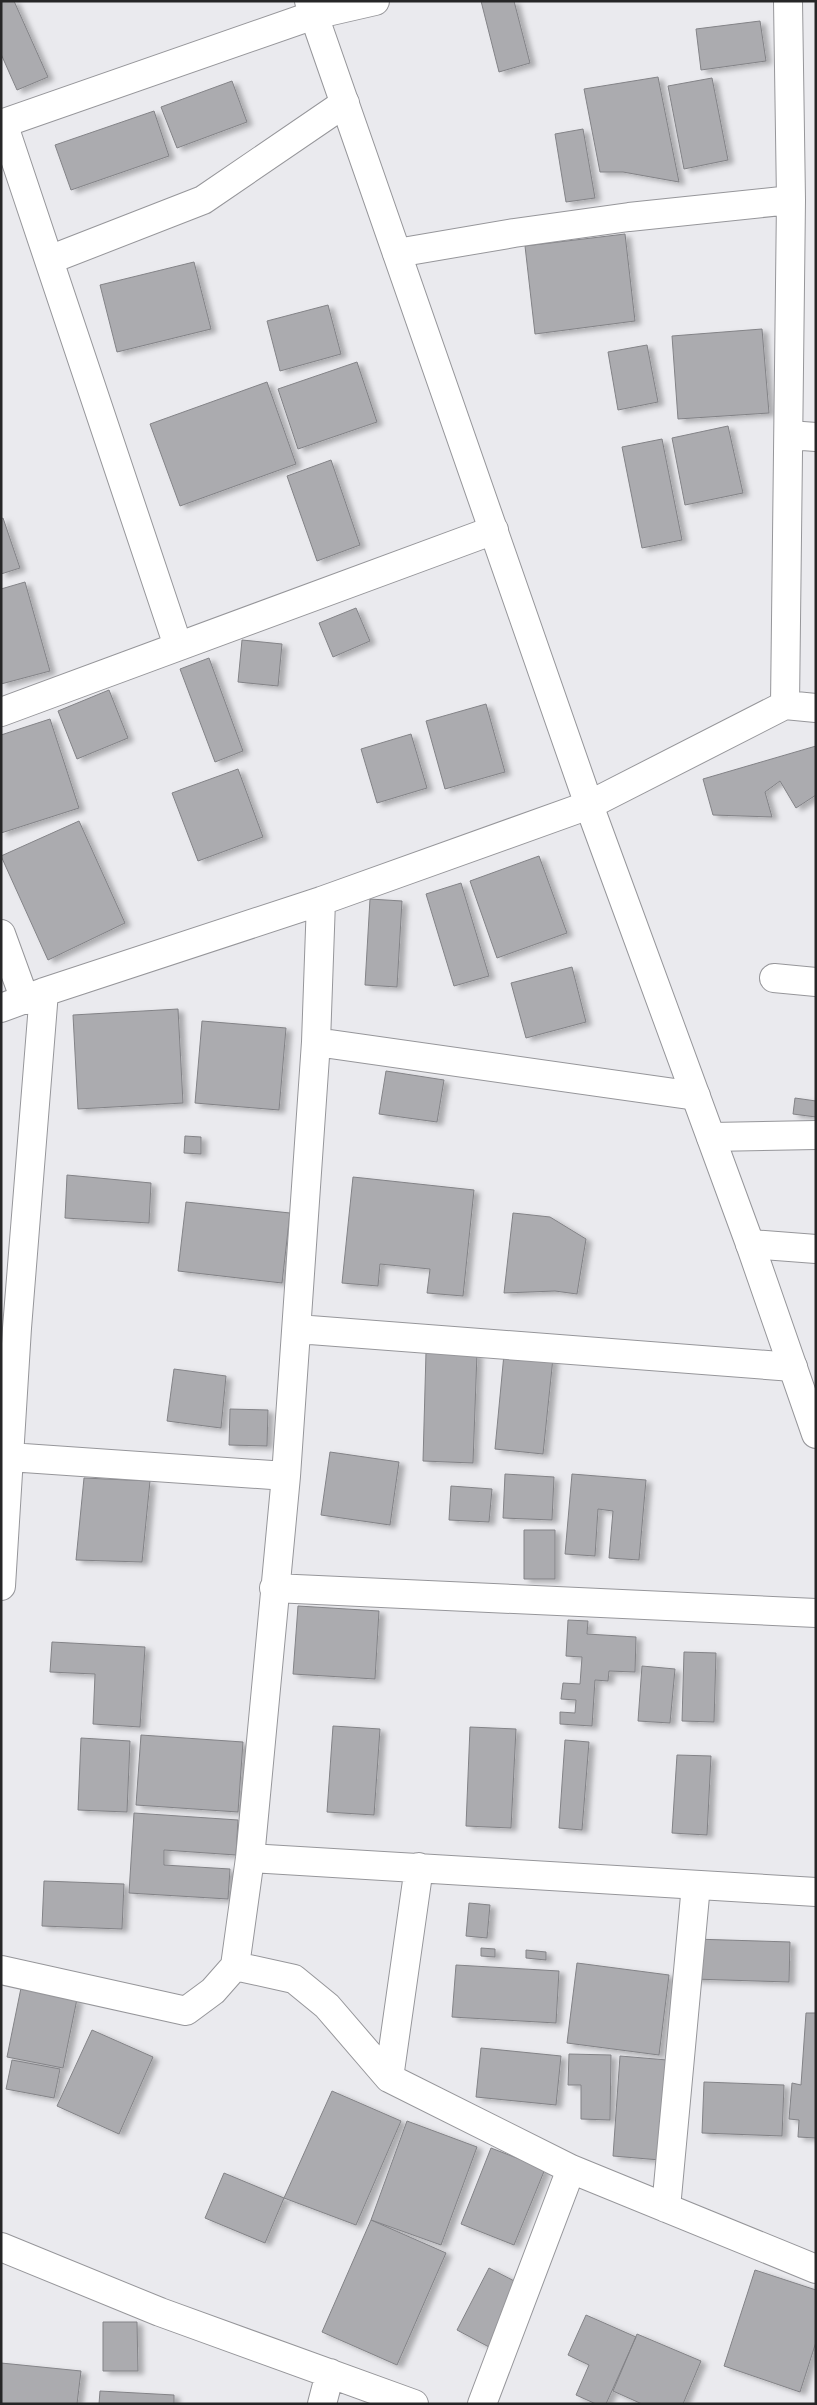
<svg xmlns="http://www.w3.org/2000/svg" width="817" height="2405" viewBox="0 0 817 2405" font-family="'Nunito Sans',sans-serif">
  <style>
    .building { fill: #ababaf; stroke: #838387; filter: url(#shadow) }
    .lines { fill: none; stroke-linecap: round; stroke-linejoin: round }
    .minor-casing { stroke: #96969a; stroke-width: 30 }
    .major-casing { stroke: #96969a; stroke-width: 30 }
    .minor { stroke: #fff; stroke-width: 28 }
    .major { stroke: #fff; stroke-width: 28 }
  </style>
  <defs>
    <filter id="shadow"><feDropShadow dx="5.5" dy="3" stdDeviation="2.5" flood-color="#0004"/></filter>
  </defs>
  <rect width="100%" height="100%" fill="#eaeaee"/>
  <path class="building" d="M1,1H14L48,77L17,90L1,54Z
    M481,1H514L530,63L499,72Z
    M760,21L766,61L701,70L696,29Z
    M658,77L679,182L623,172H600L584,89Z
    M712,78L728,160L684,169L668,86Z
    M232,81L247,122L177,148L161,107Z
    M154,111L169,156L71,190L55,145Z
    M583,129L595,198L566,202L555,134Z
    M625,234L635,321L535,334L525,246Z
    M194,262L211,329L117,352L100,285Z
    M328,305L341,354L280,371L267,321Z
    M762,329L769,413L678,419L672,336Z
    M647,345L658,402L618,410L608,352Z
    M357,362L377,422L298,449L278,389Z
    M267,382L296,464L180,506L150,424Z
    M728,426L743,493L685,505L672,438Z
    M662,439L682,540L642,548L622,447Z
    M331,460L360,545L317,561L287,476Z
    M3,518L20,568L1,574V519Z
    M25,582L50,671L1,684V589Z
    M356,608L370,641L333,657L319,623Z
    M242,640L282,644L278,686L238,682Z
    M209,658L243,751L215,762L180,669Z
    M109,690L128,738L77,759L58,711Z
    M486,704L505,772L445,789L426,721Z
    M50,719L79,808L1,833V735Z
    M411,734L427,788L377,803L361,749Z
    M816,746V795L796,808L780,781L765,792L772,817L713,815L703,779Z
    M238,769L263,837L198,861L172,793Z
    M79,821L125,923L48,960L1,856Z
    M539,856L567,933L497,958L470,881Z
    M461,883L489,976L454,986L426,894Z
    M370,899L402,901L397,987L365,985Z
    M572,967L586,1022L526,1038L511,983Z
    M178,1009L183,1103L78,1109L73,1015Z
    M202,1021L286,1028L279,1110L195,1103Z
    M386,1071L444,1080L437,1122L379,1114Z
    M795,1098L816,1101V1117L793,1114Z
    M185,1136L201,1137V1154L184,1153Z
    M67,1175L151,1183L149,1223L65,1218Z
    M353,1177L474,1190L463,1296L427,1293L430,1269L380,1264L378,1286L342,1283Z
    M186,1202L290,1213L282,1283L178,1271Z
    M513,1213L550,1217L586,1239L577,1294L555,1291L504,1293Z
    M426,1352L477,1353L473,1463L423,1461Z
    M504,1354L553,1358L543,1454L495,1449Z
    M174,1369L226,1376L221,1428L167,1421Z
    M230,1409L268,1410L267,1446L229,1445Z
    M330,1452L399,1462L390,1525L321,1515Z
    M505,1474L554,1477L552,1520L503,1518Z
    M572,1474L646,1480L639,1560L609,1558L613,1511L598,1509L595,1556L565,1554Z
    M84,1478L150,1481L142,1562L76,1560Z
    M451,1486L492,1489L489,1522L449,1520Z
    M524,1530H555V1579H524Z
    M298,1606L379,1611L375,1679L293,1674Z
    M568,1620L588,1621L587,1634L636,1637L635,1672L609,1671L608,1681L595,1680L592,1726L560,1724V1712L575,1713L576,1700L561,1699L563,1683L580,1684L582,1657L566,1656Z
    M52,1642L145,1647L140,1727L93,1724L95,1674L50,1672Z
    M684,1652L716,1653L714,1722L682,1721Z
    M642,1666L675,1669L670,1723L638,1721Z
    M333,1726L380,1729L374,1815L327,1812Z
    M470,1727L516,1729L511,1828L466,1826Z
    M141,1735L243,1742L238,1812L136,1805Z
    M81,1738L130,1741L127,1812L78,1810Z
    M565,1740L589,1742L582,1830L559,1828Z
    M677,1755L711,1756L707,1835L672,1833Z
    M134,1813L238,1820L236,1855L164,1850V1865L230,1869L228,1899L129,1893Z
    M44,1881L124,1884L122,1929L42,1926Z
    M469,1903L490,1905L487,1938L466,1936Z
    M694,1939L790,1942L789,1982L693,1979Z
    M481,1948L495,1949V1957L481,1956Z
    M526,1950L546,1952V1960L526,1958Z
    M577,1963L669,1975L659,2055L567,2043Z
    M456,1965L559,1971L556,2023L452,2017Z
    M21,1988L77,1999L63,2068L7,2057Z
    M806,2013H816V2138L798,2137L799,2120L789,2119L792,2083L801,2085Z
    M92,2030L153,2057L119,2134L57,2106Z
    M481,2048L561,2056L556,2105L476,2097Z
    M569,2054L611,2055L610,2120L581,2119V2085H568Z
    M620,2056L667,2060L660,2160L613,2156Z
    M12,2060L60,2069L54,2098L6,2089Z
    M704,2082L784,2085L782,2136L702,2133Z
    M332,2091L401,2121L356,2225L284,2198Z
    M407,2121L477,2147L441,2245L371,2220Z
    M491,2148L545,2169L514,2245L461,2224Z
    M224,2173L284,2198L265,2243L205,2218Z
    M371,2220L446,2253L397,2365L322,2332Z
    M489,2268L522,2285L489,2347L457,2330Z
    M755,2270L816,2290V2342L800,2392L724,2366Z
    M586,2315L636,2337L606,2404H596L576,2395L589,2365L568,2355Z
    M103,2322H137L138,2371H103Z
    M637,2334L701,2361L683,2404H642L613,2391Z
    M1,2363L81,2371L77,2404H1Z
    M100,2391L174,2395V2404H99Z"/>
  <g class="lines">
    <defs>
      <path id="minor" d="M3,123L178,646
        M1,124L314,15L375,1
        M397,253L514,233L629,217L791,200
        M49,260L203,200L345,103
        M789,435L816,437
        M785,705L791,200L788,1
        M1,712L494,530
        M1,934L25,1000
        M774,978L816,982
        M1,1008L44,992L321,901L589,805L785,705L816,708
        M316,1042L696,1096
        M711,1137L816,1135
        M750,1244L816,1249
        M297,1329L793,1367
        M9,1457L286,1476
        M1,1586L17,1328L44,992
        M274,1588L816,1613
        M250,1858L816,1892
        M235,1966L250,1858L286,1476L316,1042L321,901
        M1,1970L186,2011L213,1991L235,1966L294,1979L327,2006L389,2078L571,2169L816,2269
        M389,2078L419,1867
        M666,2208L696,1885
        M1,2247L160,2312L414,2404
        M322,2404L330,2373
        M482,2404L571,2169"/>
      <path id="major" d="M309,1L589,805L750,1244L816,1434"/>
    </defs>
    <use href="#minor" class="minor-casing"/>
    <use href="#major" class="major-casing"/>
    <use href="#minor" class="minor"/>
    <use href="#major" class="major"/>
  </g>
  <rect width="817" height="2405" fill="none" stroke="#262627" stroke-width="5"/>
</svg>
